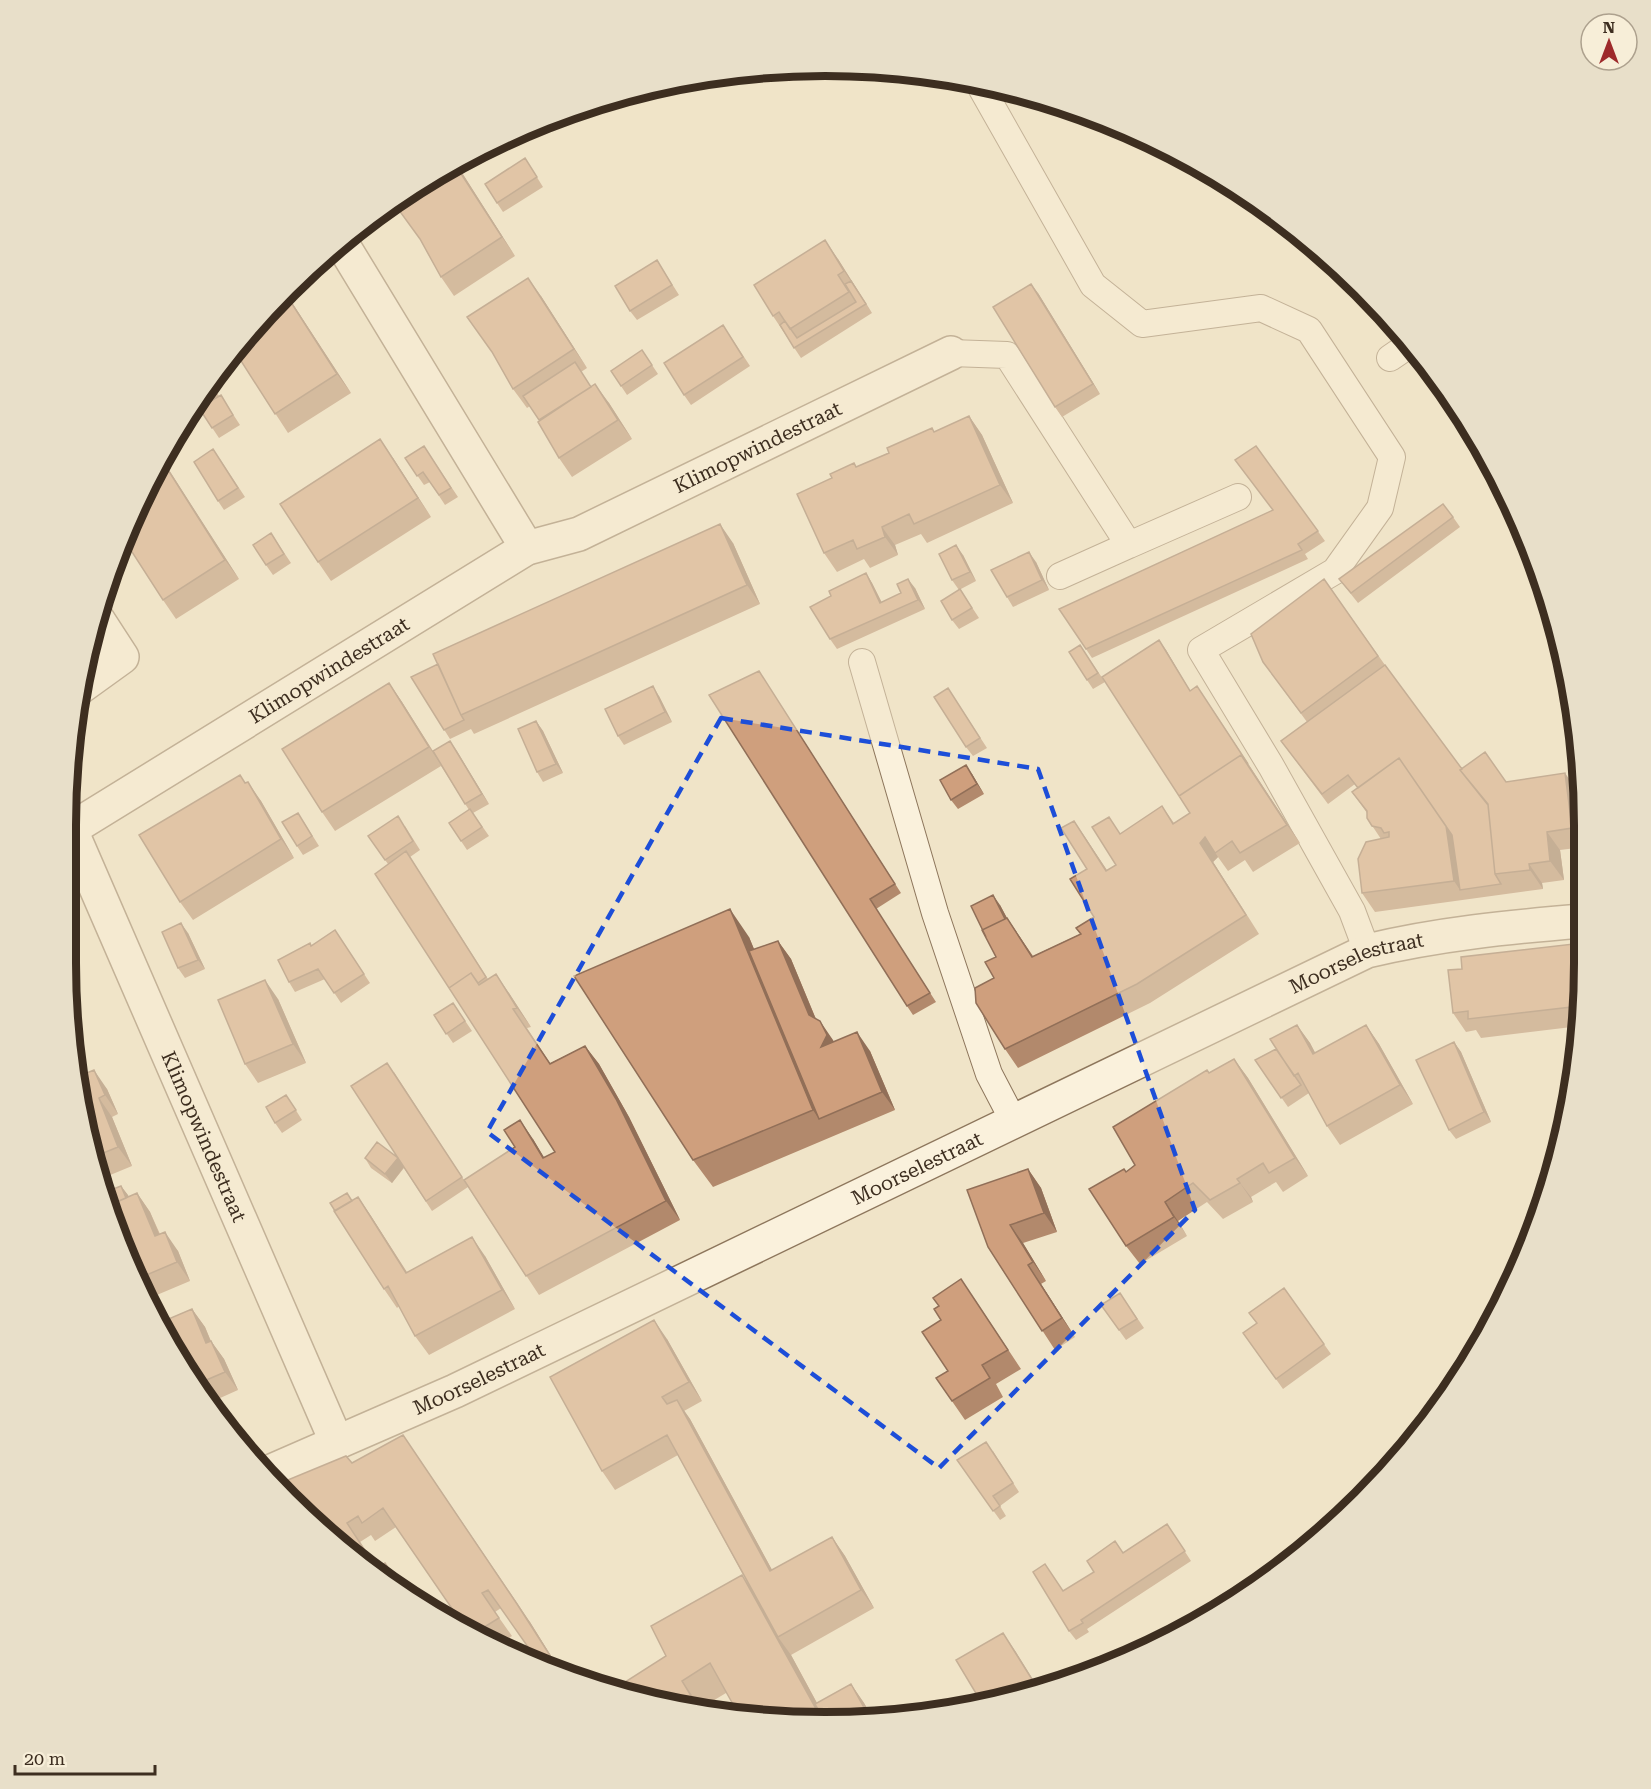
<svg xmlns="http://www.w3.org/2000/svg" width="1651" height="1789" viewBox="0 0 1651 1789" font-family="'Roboto Serif',serif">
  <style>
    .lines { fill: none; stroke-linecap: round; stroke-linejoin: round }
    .service-casing { stroke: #8d765c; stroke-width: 28 }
    .minor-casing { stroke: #8d765c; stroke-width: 36 }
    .service { stroke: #faf1dc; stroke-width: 26 }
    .minor { stroke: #faf1dc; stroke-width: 33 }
    .wall { fill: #b2896c }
    .shaded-wall { fill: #916f58 }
    .building { fill: #cf9f7d; stroke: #916f58; stroke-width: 1.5 }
    .marked { fill: none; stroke: #1d4ed8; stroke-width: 4.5; stroke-dasharray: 12 8; stroke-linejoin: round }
    .labels { text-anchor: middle; stroke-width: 4.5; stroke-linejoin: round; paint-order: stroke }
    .street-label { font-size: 20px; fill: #3d2e20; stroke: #f7eed8 }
    .rim { fill: none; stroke: #3d2e20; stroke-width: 8 }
  </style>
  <rect width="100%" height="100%" fill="#f0e4c8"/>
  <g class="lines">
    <defs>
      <path id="service" d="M978,82L1093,285L1142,324L1261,308L1309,330L1392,457L1380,508L1335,571L1201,650L1271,766L1352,911L1367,951
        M951,353L1007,355L1129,545L1060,576
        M1390,358L1409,345
        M1129,545L1238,497
        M862,662L935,913L989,1074L1013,1120"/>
      <g id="minor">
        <path d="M344,247L527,548"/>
        <path d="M79,688L122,657L98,620"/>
        <path id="s1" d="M67,821L337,1443"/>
        <path id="s2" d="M71,829L527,548L579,534L951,353"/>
        <path id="s3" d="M267,1473L455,1391L1367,951C1438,934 1509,927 1582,921"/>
      </g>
    </defs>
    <use href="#service" class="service-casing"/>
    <use href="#minor" class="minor-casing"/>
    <use href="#service" class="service"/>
    <use href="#minor" class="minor"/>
  </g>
  <path class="wall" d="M525,158L543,187L503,212L497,203Z
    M457,165L515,256L454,296L441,277L421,241Z
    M838,259L872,313L801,358L773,316Z
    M657,260L679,295L637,320L630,311Z
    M1339,269L1351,279L1347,281Z
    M285,292L351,393L288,433L236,353Z
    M1038,293L1100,394L1062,417L1055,407Z
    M541,296L587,368L581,372L591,387L609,403L632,439L572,477L559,458L539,420L530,406L527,408L513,389L495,355L467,317Z
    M729,334L750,366L691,405L684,395Z
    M642,350L658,374L627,395L611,371Z
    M211,383L219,396L227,405L240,425L219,438L195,402Z
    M969,416L982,435L1013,503L927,543L921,534L895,545L898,555L870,568L864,559L837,572L824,553L832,478L854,463L857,467Z
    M424,446L458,497L445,505L430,482L424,485L405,458Z
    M1256,446L1325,541L1305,554L1308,559L1092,658L1059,609L1273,510Z
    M393,458L431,517L331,581L318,562Z
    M220,459L245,497L224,510L218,501Z
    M163,462L239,579L176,619L163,600Z
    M1453,517L1460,527L1358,603L1339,579Z
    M271,533L291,563L273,575L266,565Z
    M733,543L760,604L474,734L471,729L450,739L411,677Z
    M963,555L976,581L959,590L952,580Z
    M1036,562L1049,590L1013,607L1007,597Z
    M866,573L872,583L882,603L915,588L925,609L837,649L830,639L831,596Z
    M1324,579L1385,665L1462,769L1506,782L1578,792L1585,841L1584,847L1560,850L1564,880L1542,883L1543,889L1375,912L1362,893L1381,839L1367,818V813L1352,792L1358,788L1355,784L1328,804L1281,741L1307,722L1263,662Z
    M960,589L979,618L959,629L952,620Z
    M1080,645L1105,682L1093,689L1087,680Z
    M1166,650L1190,691L1197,686L1300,843L1253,872L1245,860L1228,871L1218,857L1213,862L1259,934L1150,1003L1018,1068L1005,1049L994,978L1000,905L1007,918L1033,956L1080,934L1076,928L1094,917L1087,869L1074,821L1107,870L1116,865L1121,834L1162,806L1174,823L1190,813Z
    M759,671L901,893L876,909L936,1002L913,1015L907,1006Z
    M389,683L402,702L433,751L450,741L489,804L473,813L489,836L467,850L449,823L469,810L441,766L335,831L322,812Z
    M948,688L987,748L973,756L966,747Z
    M659,696L672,722L624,745L618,736Z
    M536,721L543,731L563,773L543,782L537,772Z
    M972,774L984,794L958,809L951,800Z
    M246,783L261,801L294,858L193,920L180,902Z
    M304,822L319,846L303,855L297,846Z
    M405,826L420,850L410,857L488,979L509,993L531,1027L527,1028L550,1063L585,1046L599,1064L629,1117L680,1220L539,1295L468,1187L432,1211L404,1168L392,1183L371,1168L365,1158L397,1157L394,1072L464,1180L533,1139L544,1158L555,1152L388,864L368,836Z
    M335,930L370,983L341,1003L325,979L295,992L289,982L310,943L312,946Z
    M188,933L205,969L185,978L178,968Z
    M749,937L754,949L778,941L791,959L816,1019L834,1042L870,1051L895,1110L713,1187L693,1160Z
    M1582,943L1580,1026L1481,1038L1476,1030L1466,1032L1453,1013L1462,969Z
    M278,999L306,1063L258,1083L245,1064Z
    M453,1003L472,1031L453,1043L434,1015Z
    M1297,1025L1310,1043L1315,1053L1366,1025L1379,1044L1413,1104L1340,1145L1327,1126L1309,1093L1288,1107L1255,1060L1276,1049Z
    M1454,1042L1461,1052L1491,1122L1456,1139L1449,1130Z
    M1234,1059L1248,1078L1308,1176L1283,1192L1276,1182L1251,1197L1253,1202L1223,1219L1207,1202L1178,1221L1187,1236L1140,1264L1126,1246V1172L1135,1165L1209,1073Z
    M80,1066L85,1073L107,1089L118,1114L112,1117L132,1166L103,1178L81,1112Z
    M292,1104L302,1120L282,1133L275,1123Z
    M1028,1169L1041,1188L1057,1232L1023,1243L1046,1281L1041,1284L1075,1337L1055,1350L988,1247Z
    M121,1186L129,1197L137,1193L150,1212L160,1234L178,1251L190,1281L145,1300L108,1191Z
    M358,1197L371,1216L407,1272L485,1256L515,1309L429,1355L415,1336L399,1306L397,1308L384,1289L353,1200Z
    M1284,1288L1331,1354L1283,1389L1243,1333L1257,1324L1249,1313Z
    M1120,1293L1144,1328L1126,1340L1101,1305Z
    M974,1298L1021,1369L996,1384L1003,1397L965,1420L936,1378L948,1371Z
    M192,1309L205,1327L211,1341L224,1359L238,1390L209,1403L159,1323Z
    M667,1339L702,1401L684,1411L690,1419L772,1570L832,1537L845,1556L874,1608L791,1655L817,1703L851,1684L864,1703L871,1715L726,1693L701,1708L629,1697L666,1656L748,1584L678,1455L615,1490L602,1471Z
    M993,1451L1019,1492L1000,1506L1006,1516L1000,1520L957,1460Z
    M352,1463L530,1622L561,1672L540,1664L501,1608L495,1612L512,1636L496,1647L489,1645L466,1629L396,1527L375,1541L371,1535L360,1542L377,1568L376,1569L325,1535Z
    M1167,1524L1191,1561L1087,1629L1089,1632L1076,1640L1069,1631L1094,1572L1087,1561L1123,1553Z"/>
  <path class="shaded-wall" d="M457,165L459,168L515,256L502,237L456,166Z
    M825,240L838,259L872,313L844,271Z
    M528,278L541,296L587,368L574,349Z
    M1031,284L1038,293L1100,394L1093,384Z
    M285,292L351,393L337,374L285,293Z
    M595,384L609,403L632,439L618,420Z
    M969,416L982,435L1013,503L1000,485Z
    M380,439L393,458L431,517L418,498Z
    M163,462L171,473L239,579L225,560Z
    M720,524L733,543L760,604L747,585Z
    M882,527L895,545L898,555L885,537Z
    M956,545L963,555L976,581L970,572Z
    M1029,552L1036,562L1049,590L1042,580Z
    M866,573L872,583L887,613L880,603Z
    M908,579L915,588L925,609L918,600Z
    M1159,640L1166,650L1196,701L1190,691Z
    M389,683L402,702L442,766L429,747Z
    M653,686L659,696L672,722L665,712Z
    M1204,696L1300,843L1287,825Z
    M536,721L543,731L563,773L556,764Z
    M450,741L457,751L489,804L482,794Z
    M966,765L972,774L984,794L977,784Z
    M1565,773L1578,792L1584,846L1572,828Z
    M248,782L261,801L294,858L281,839Z
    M1074,821L1087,840L1119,889L1106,871Z
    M1446,826L1459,845L1460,890L1454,881Z
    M1547,832L1560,850L1564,880L1550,861Z
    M1205,837L1218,857L1213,862L1259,934L1200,843Z
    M1529,864L1542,883L1543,889L1530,870Z
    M993,895L1000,905L1016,935L1009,926Z
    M730,909L749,937L823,1117L819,1119L813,1110Z
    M1007,918L1020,937L1045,976L1032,957Z
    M181,923L188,933L205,969L198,960Z
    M778,941L791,959L822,1034L809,1015Z
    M496,974L509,993L531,1027L517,1008Z
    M265,980L278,999L306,1063L293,1044Z
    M820,1021L833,1040L840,1054L821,1047Z
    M1297,1025L1310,1043L1326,1073L1313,1054Z
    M1366,1025L1379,1044L1413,1104L1400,1085Z
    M857,1032L870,1051L895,1110L882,1092Z
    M1454,1042L1461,1052L1491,1122L1484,1112Z
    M585,1046L599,1064L629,1117L680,1220L666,1201Z
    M1234,1059L1248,1078L1308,1176L1295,1158Z
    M94,1070L107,1089L118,1114L105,1095Z
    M99,1098L112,1117L132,1166L118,1147Z
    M520,1120L533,1139L556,1177L543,1158Z
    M398,1158L404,1167L392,1183L385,1174Z
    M1028,1169L1041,1188L1057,1232L1044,1213Z
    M1237,1179L1251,1197L1253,1202L1240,1183Z
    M121,1186L128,1195L138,1218L131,1208Z
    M137,1193L150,1212L168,1255L155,1236Z
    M358,1197L371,1216L419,1292L406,1273Z
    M1165,1202L1178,1221L1187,1236L1174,1217Z
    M1010,1225L1023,1243L1046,1281L1033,1262Z
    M165,1232L178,1251L190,1281L177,1262Z
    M472,1237L485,1256L515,1309L502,1290Z
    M1028,1265L1041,1284L1075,1337L1062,1318Z
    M192,1309L205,1327L219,1362L206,1343Z
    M654,1320L667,1339L702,1401L689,1382Z
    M211,1341L224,1359L238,1390L225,1372Z
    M677,1400L690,1419L783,1590L770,1571Z
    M403,1435L530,1622L561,1672L560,1671Z
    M832,1537L845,1556L874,1608L861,1590Z
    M742,1575L761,1602L778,1637L791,1655L825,1718H821Z
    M1003,1633L1016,1652L1039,1689H1038Z
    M682,1681L701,1708V1709H699Z
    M851,1684L864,1703L871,1715H868Z"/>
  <path class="building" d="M525,158L537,177L497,203L485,184Z
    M456,166L502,237L441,277L420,239L393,202L404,194Z
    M825,240L844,271L838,275L849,292L790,329L779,312L773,316L754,285Z
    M657,260L672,285L630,311L615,286Z
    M528,278L574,349L513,389L492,352L467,317Z
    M851,281L866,304L794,348L780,325L785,321L797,338L856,302L845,284Z
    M1031,284L1093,384L1055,407L993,307Z
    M285,293L337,374L275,414L236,353Z
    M723,325L743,357L684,395L664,363Z
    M642,350L652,365L621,386L611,371Z
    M575,362L591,387L539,420L523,396Z
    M210,384L216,392L196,404L195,402Z
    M595,384L618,420L559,458L538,422Z
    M221,395L233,415L212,428L199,408Z
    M969,416L1000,485L914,524L909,514L882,527L885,537L857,549L853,540L824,553L797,494L832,478L830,474L854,463L856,467L889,453L887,448L932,428L934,432Z
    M380,439L418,498L318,562L280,504Z
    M424,446L451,488L439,495L423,472L417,476L405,458Z
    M1256,446L1318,531L1298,544L1302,550L1086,649L1059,609L1273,510L1235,460Z
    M213,449L238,488L218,501L194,462Z
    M163,462L225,560L163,600L123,538Z
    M1443,504L1453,517L1351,593L1339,579Z
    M720,524L747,585L461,715L433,654Z
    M271,533L284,554L266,565L253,545Z
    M956,545L970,572L952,580L939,554Z
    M1029,552L1042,580L1007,597L991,570Z
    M866,573L880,603L901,593L897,584L908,579L918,600L830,639L810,607L831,596L829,591Z
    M1324,579L1378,656L1301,713L1263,662L1251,634Z
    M960,589L972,608L952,620L941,601Z
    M1159,640L1190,691L1197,686L1248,764L1241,755L1179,796L1102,677Z
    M1080,645L1098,673L1087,680L1069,652Z
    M438,664L461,715L464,720L444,730L411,677Z
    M1385,665L1462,769L1460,770L1488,805L1495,874L1501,884L1460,890L1452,835L1399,758L1358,788L1348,775L1322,794L1281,741Z
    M759,671L895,884L870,899L930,993L907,1006L709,695Z
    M389,683L429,747L322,812L282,749Z
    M653,686L665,712L618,736L605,709Z
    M948,688L980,738L966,747L934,697Z
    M536,721L556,764L537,772L518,729Z
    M450,741L482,794L465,804L433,751Z
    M1485,752L1506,782L1565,773L1572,828L1547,832L1550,861L1529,864L1530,870L1495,874L1488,804L1460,770Z
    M1241,755L1287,825L1240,853L1232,841L1215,853L1205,837L1200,843L1246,915L1137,984L1005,1049L976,1003L975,988L994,978L985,962L996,957L982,930L1007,918L1032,957L1081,934L1076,928L1094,917L1070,879L1087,869L1061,828L1074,821L1106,871L1116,865L1092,827L1109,817L1120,834L1162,806L1173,824L1190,813L1179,796Z
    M1399,758L1446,826L1454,881L1362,893L1358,859L1366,842L1389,837V832L1384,833L1381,828L1372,826L1367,818V811L1352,792Z
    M966,765L977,784L951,800L940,780Z
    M240,775L245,783L248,782L281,839L180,902L139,835Z
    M470,809L482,827L461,841L449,823Z
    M298,813L312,836L297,846L282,822Z
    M398,816L413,841L385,860L368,836Z
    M406,851L486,977L478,983L471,973L449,988L375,874Z
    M993,895L1005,919L982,930L986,937L971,906Z
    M730,909L813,1110L693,1160L574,976Z
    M181,923L198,960L178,968L162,932Z
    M335,930L364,974L334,993L318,969L289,982L278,960L310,943L311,946Z
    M778,941L809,1015L820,1021L827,1035L821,1047L857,1032L882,1092L819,1119L749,951Z
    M1582,943L1580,1006L1468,1019V1011L1453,1013L1448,970L1462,969L1461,957Z
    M471,973L479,985L496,974L517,1008L513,1009L550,1064L585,1046L616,1099L666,1201L526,1276L464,1180L515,1147L504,1130L520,1120L543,1158L555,1152L449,988Z
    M265,980L293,1044L245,1064L218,1000Z
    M453,1003L465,1021L446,1034L434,1015Z
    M1297,1025L1313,1054L1366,1025L1400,1085L1327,1126L1298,1073L1294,1076L1270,1039Z
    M1454,1042L1484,1112L1449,1130L1416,1060Z
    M1276,1049L1301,1085L1281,1098L1255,1060Z
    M1579,1049V1062L1572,1090L1569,1091L1566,1050Z
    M1234,1059L1295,1158L1269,1173L1263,1163L1237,1179L1240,1183L1210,1200L1193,1183L1165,1202L1174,1217L1126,1246L1089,1189L1124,1169L1126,1172L1135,1165L1113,1127L1207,1070L1209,1073Z
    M387,1063L462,1177L426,1201L351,1086Z
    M80,1066L83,1074L77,1077L76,1067Z
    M94,1070L105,1095L99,1098L118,1147L96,1156L81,1112L77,1077Z
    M286,1095L296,1110L275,1123L266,1107Z
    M377,1142L398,1158L385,1174L365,1158Z
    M1028,1169L1044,1213L1010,1225L1033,1262L1028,1265L1062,1318L1042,1331L988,1247L967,1190Z
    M121,1186L126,1198L112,1204L108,1191Z
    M137,1193L155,1236L165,1232L177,1262L137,1279L112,1204Z
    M347,1193L352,1201L335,1211L330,1203Z
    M358,1197L406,1273L472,1237L502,1290L415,1336L388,1286L384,1289L334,1211Z
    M961,1279L1008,1350L982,1365L990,1378L952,1401L936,1378L948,1371L922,1332L941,1320L934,1309L939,1306L933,1298Z
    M1284,1288L1324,1344L1276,1379L1243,1333L1257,1323L1249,1313Z
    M1120,1293L1137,1319L1119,1330L1101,1305Z
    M192,1309L206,1343L211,1341L225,1372L197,1384L159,1323Z
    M654,1320L689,1382L662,1397L667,1404L677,1400L770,1571L832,1537L861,1590L778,1637L667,1435L602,1471L550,1377Z
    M403,1435L517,1604L560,1671L540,1664L488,1590L482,1593L499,1618L473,1634L466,1629L383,1508L362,1523L358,1516L347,1523L364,1549L355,1555L325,1535L278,1484L346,1456L352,1463Z
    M986,1442L1013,1483L993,1496L1000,1506L993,1511L957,1460Z
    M1167,1524L1185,1551L1081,1620L1083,1623L1069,1631L1033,1572L1045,1564L1063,1591L1094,1572L1087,1561L1115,1541L1123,1553Z
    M385,1563L399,1584L376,1569Z
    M742,1575L821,1718L776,1721L739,1715L710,1663L682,1681L699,1709L629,1697L611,1691L666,1656L651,1626Z
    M1003,1633L1038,1689L983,1705L956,1660Z
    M851,1684L868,1715L823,1718L815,1704Z"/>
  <path d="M0 0H1651V1789H0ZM721,718L1038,769L1195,1210L939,1468L487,1132Z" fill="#f0e4c8" fill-opacity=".55" fill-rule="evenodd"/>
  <path class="marked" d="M721,718L1038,769L1195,1210L939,1468L487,1132Z"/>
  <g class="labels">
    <g class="street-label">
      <text dy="7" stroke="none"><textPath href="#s2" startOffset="788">Klimopwindestraat</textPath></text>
      <text dy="7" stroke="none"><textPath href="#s2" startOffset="303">Klimopwindestraat</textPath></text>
      <text dy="7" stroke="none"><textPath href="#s3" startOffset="1204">Moorselestraat</textPath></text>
      <text dy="7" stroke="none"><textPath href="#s1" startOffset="344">Klimopwindestraat</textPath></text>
      <text dy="7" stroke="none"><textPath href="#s3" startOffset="718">Moorselestraat</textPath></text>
      <text dy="7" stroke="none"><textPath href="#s3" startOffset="232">Moorselestraat</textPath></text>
    </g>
  </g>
  <path d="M0 0H1651V1789H0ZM825 76H825A749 749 0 0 1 1574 825V963A749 749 0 0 1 825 1712H825A749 749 0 0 1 76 963V825A749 749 0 0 1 825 76Z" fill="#e8dfc9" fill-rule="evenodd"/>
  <path class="rim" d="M825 76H825A749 749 0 0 1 1574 825V963A749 749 0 0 1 825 1712H825A749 749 0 0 1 76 963V825A749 749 0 0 1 825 76Z"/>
  <g transform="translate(1609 42)"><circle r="28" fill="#f7eed8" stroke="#ada18e" stroke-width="1.5"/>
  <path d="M0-4.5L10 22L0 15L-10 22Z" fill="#9e2a2b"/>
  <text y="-9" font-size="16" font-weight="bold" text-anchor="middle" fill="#3d2e20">N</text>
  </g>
  <path d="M15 1765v9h140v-9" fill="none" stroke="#3d2e20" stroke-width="3"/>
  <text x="24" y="1765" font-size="18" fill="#3d2e20" stroke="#f7eed8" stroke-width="4.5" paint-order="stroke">20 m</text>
</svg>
